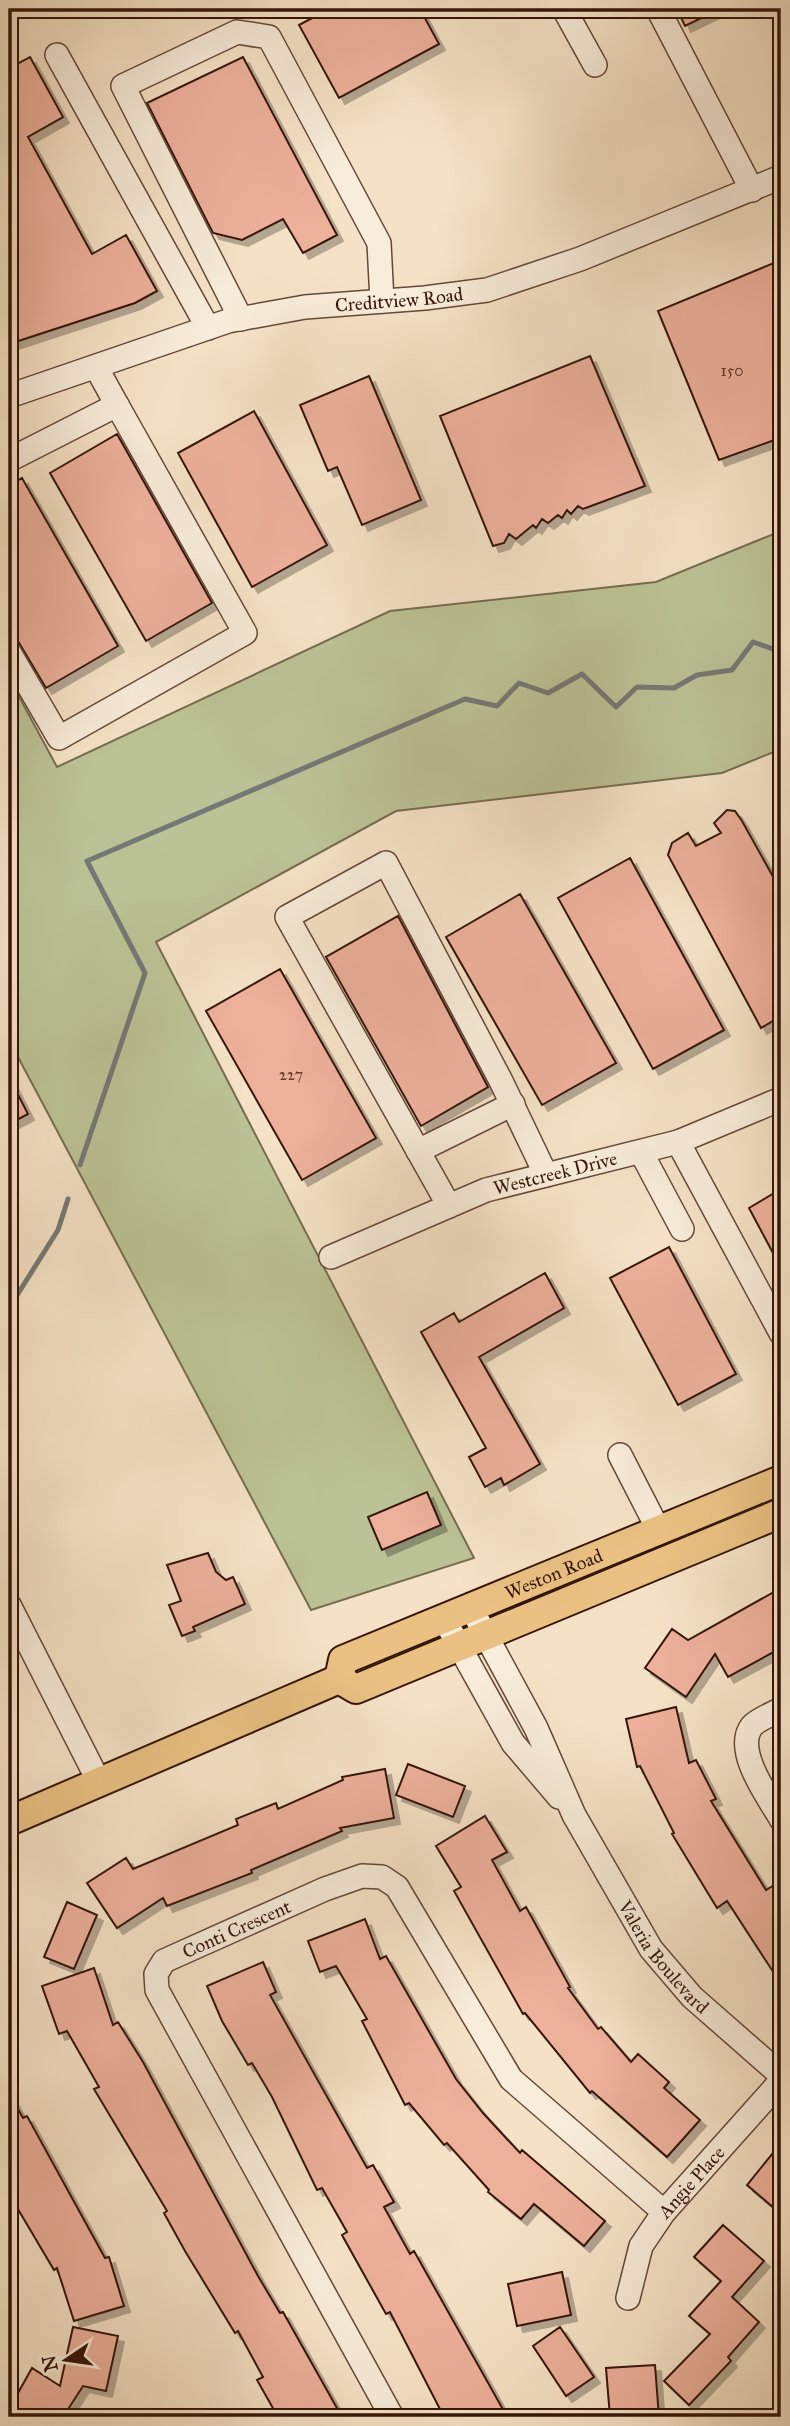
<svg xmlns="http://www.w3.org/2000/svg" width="790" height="2426" viewBox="0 0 790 2426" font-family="'IM FELL Great Primer',serif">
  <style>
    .green { fill: #bbc396; stroke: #786c50; stroke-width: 2 }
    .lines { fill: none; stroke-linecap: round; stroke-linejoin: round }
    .stream { stroke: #757976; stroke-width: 5 }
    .building { fill: #edb09b; stroke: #351509; stroke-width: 2; filter: url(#shadow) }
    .minor-casing { stroke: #654838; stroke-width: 26 }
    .major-casing { stroke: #351509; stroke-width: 32 }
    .minor { stroke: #f8ecda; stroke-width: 23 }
    .major { stroke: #eac183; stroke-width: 28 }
    .labels { text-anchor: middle; stroke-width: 5; stroke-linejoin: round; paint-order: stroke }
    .number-label { font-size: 16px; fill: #633c2e }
    .street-label { font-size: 19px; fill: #351509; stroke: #f8ecda }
  </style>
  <defs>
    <filter id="shadow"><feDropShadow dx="6" dy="6" stdDeviation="0" flood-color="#0004"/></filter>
  </defs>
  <rect width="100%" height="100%" fill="#f5e2c6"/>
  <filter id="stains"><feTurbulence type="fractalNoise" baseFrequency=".00286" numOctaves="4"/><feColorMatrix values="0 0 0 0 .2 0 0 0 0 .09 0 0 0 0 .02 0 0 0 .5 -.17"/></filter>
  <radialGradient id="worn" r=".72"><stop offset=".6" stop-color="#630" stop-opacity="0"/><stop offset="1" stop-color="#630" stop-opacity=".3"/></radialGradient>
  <path class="green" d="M781,531V749L722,773L396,811L156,942L474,1558L311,1610L9,1040V678L57,767L390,611L656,582Z"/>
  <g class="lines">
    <path class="stream" d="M80,1165L145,973L87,861L465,699L497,706L519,683L548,693L582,674L616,707L637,687L674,688L697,675L732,670L753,642L781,652
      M9,1308L58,1230L68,1199"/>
  </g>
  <path class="building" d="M329,9H420L439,44L339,98L299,25Z
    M677,9H720L685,26Z
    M30,57L63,117L28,137L92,254L126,235L157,291L135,303L9,344V68Z
    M243,57L337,235L303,253L283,219L242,240L213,233L147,103Z
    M781,260L780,438L719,460L658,311Z
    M590,356L645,486L583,509L578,506L571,514L567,510L562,518L558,515L548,523L542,519L536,528L533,525L516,539L509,534L504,543L493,546L440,416Z
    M369,376L421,500L362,525L337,467L328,471L300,405Z
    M254,411L327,545L252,587L178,453Z
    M117,434L212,603L146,641L50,473Z
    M22,478L118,646L46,688L9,626V486Z
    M727,810L735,811L742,821L781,891V1016L761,1028L668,855L672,843L688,833L696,846L721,833L714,823Z
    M630,858L724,1030L653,1069L558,898Z
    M520,894L616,1063L542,1105L446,937Z
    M398,916L488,1087L421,1126L326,957Z
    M280,969L376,1138L302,1180L206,1011Z
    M9,1077L28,1114L9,1124Z
    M781,1189V1268L749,1208Z
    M669,1247L736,1374L678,1405L610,1278Z
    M545,1273L564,1308L479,1357L540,1464L504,1485L501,1478L485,1487L469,1457L486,1448L421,1332L454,1313L459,1322Z
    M427,1492L441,1525L382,1550L368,1517Z
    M208,1553L216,1572L226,1580L233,1577L245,1604L193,1627L195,1631L182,1636L169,1605L181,1601L167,1565Z
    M781,1588V1648L728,1677L715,1654L686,1697L645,1668L672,1629L688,1640Z
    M676,1707L689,1763L696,1760L716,1799L711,1801L766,1890L774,1885L781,1896V1984L727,1901L717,1908L672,1834L674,1833L640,1766L637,1767L626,1719Z
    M408,1764L465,1786L453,1817L396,1795Z
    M385,1769L394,1818L340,1828L342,1831L251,1870L252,1873L167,1906L163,1898L117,1928L87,1883L126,1858L133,1869L238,1825L236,1819L276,1803L278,1809L343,1780L342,1777Z
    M485,1816L507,1852L492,1860L520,1911L526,1907L570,1987L568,1988L598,2029L601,2027L631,2062L638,2054L669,2082L664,2088L700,2120L667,2157L592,2091L590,2093L525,2013L523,2014L454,1891L461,1887L436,1846Z
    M67,1902L97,1915L74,1969L44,1957Z
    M365,1919L380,1959L386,1956L456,2079L483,2113L520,2153L522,2150L605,2221L584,2246L534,2204L521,2219L488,2192L489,2190L447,2143L444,2145L409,2103L405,2105L362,2021L367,2019L336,1966L320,1972L308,1941Z
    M263,1962L276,1992L270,1995L367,2168L373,2165L394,2202L384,2207L410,2254L414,2251L505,2413L497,2417H444L390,2312L386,2314L342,2235L347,2232L322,2188L317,2190L272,2097L252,2063L248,2065L222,2021L207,1986Z
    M94,1968L113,2025L118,2022L143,2062L258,2276L280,2313L283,2312L342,2417H278L257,2380L263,2377L238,2331L235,2333L185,2251L164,2213L167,2211L94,2089L99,2087L67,2031L59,2034L42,1986Z
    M9,2093L23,2118L27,2116L105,2258L109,2257L124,2306L74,2321L57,2268L54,2270L9,2194Z
    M781,2143V2214L747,2185Z
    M723,2225L764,2261L732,2297L759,2322L728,2357L731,2361L689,2405L664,2381L710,2334L689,2316L721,2281L694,2257Z
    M562,2272L571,2315L517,2326L508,2284Z
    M73,2327L118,2336L106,2391L83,2386L63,2417H21L9,2409L32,2368L60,2386Z
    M560,2327L594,2377L566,2396L533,2346Z
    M655,2365L659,2417H610L606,2368Z"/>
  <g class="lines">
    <defs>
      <g id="minor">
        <path d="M564,9L595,65"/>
        <path d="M658,9L752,190"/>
        <path d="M57,55L208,328"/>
        <path d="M241,319L123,86L237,32L269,37L379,243L382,301"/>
        <path id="s1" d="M9,396L228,321L305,307L425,298L487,290L580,259L781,177"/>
        <path d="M9,460L117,405L96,367"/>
        <path d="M9,652L59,738L245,633L117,405"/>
        <path d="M678,1142L781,1333"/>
        <path d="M418,1151L513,1104"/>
        <path d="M641,1152L682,1229"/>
        <path d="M449,1206L287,917L386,863L501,1081L546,1175"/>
        <path id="s2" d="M331,1257L486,1190L678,1142L781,1099"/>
        <path d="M620,1455L658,1529"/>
        <path d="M9,1605L99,1782"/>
        <path id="s3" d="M470,1606L536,1728L574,1815L651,1949L692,1997L781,2075"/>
        <path d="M443,1617L513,1743L559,1797"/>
        <path d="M781,1709C773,1714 758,1719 752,1726C733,1750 769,1798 781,1819"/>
        <path id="s4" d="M628,2298L641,2246L664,2212L781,2081"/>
        <path id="s5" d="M392,2417L157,1990L156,1974L164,1961L325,1889L362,1876L382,1877L397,1887L511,2079L664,2212"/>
      </g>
      <g id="major">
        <path id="s6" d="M339,1679L343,1660L781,1480"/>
        <path d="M339,1679L356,1689L781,1513"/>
        <path d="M9,1821L339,1679"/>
      </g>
    </defs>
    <use href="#minor" class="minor-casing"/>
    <use href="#major" class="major-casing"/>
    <use href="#minor" class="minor"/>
    <use href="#major" class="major"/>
  </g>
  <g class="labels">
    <g class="number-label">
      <text x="732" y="376">150</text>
      <text x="291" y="1080">227</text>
    </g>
    <g class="street-label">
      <text dy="7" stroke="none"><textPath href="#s1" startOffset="404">Creditview Road</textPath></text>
      <text dy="7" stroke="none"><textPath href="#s2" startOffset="240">Westcreek Drive</textPath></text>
      <text dy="7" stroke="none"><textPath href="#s6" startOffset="247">Weston Road</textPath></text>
      <text dy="7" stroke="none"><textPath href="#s5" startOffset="598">Conti Crescent</textPath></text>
      <text dy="7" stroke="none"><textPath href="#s3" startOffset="402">Valeria Boulevard</textPath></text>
      <text dy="7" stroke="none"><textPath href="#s4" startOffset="135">Angie Place</textPath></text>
    </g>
  </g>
  <rect width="790" height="2426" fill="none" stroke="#f5e2c6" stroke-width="35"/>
  <rect x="10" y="10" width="769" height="2405" fill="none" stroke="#351509" stroke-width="3.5"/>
  <rect x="18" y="18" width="755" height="2391" fill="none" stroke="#351509" stroke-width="2"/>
  <g transform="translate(66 2360) rotate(257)" stroke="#f8ecda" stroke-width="5" paint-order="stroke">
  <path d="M0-5L12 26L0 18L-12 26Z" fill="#351509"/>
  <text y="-10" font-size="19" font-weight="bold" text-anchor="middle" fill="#351509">N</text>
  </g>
  <rect width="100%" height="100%" filter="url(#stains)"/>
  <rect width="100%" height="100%" fill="url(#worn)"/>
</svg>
